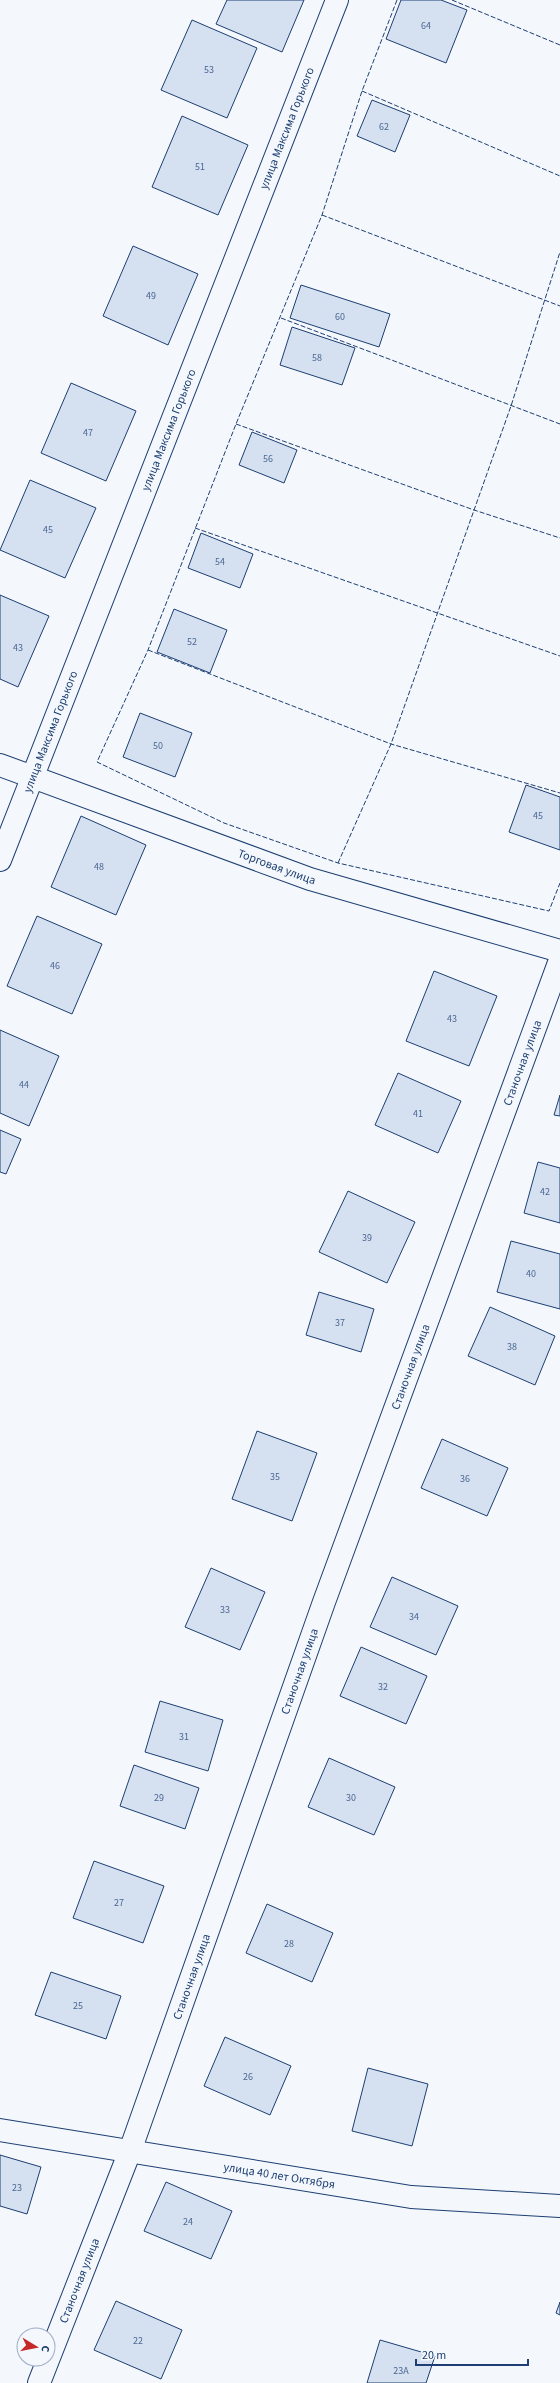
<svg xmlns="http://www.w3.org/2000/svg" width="560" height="2383" viewBox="0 0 560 2383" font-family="'Source Sans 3',sans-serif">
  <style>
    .building { fill: #d5e0f0; stroke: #1d3f73 }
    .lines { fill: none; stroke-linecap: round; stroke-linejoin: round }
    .minor-casing { stroke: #1d3f73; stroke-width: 24 }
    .minor { stroke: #f4f7fb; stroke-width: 22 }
    .fence { stroke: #1d3f73; stroke-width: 1; stroke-dasharray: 5 2; stroke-linecap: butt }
    .labels { text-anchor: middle; stroke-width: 3; stroke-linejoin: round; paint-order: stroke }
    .number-label { font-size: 10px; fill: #4b6792 }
    .street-label { font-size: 12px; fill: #1d3f73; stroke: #f4f7fb }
  </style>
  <rect width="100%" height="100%" fill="#f4f7fb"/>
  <path class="building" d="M227,0H304L282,52L216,24Z
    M401,0H441L467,10L446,63L386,39Z
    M192,20L257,48L227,118L161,90Z
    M372,100L410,115L395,152L357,136Z
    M182,116L248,145L218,215L152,187Z
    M133,246L198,274L168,345L103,316Z
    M301,285L390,314L379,347L290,318Z
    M292,327L355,348L342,385L280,365Z
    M71,383L136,411L106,481L41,453Z
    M252,432L297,450L284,483L239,465Z
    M30,480L96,508L65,578L0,550Z
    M201,533L253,554L240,588L188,568Z
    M0,595L49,616L18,687L0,679Z
    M174,609L227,630L210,673L157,652Z
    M140,713L192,733L175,777L123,757Z
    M526,785L560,797V850L509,832Z
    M81,816L146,845L116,915L51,887Z
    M37,916L102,944L72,1014L7,986Z
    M434,971L497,996L469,1066L406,1041Z
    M0,1030L59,1056L29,1126L0,1113Z
    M398,1073L461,1101L438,1153L375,1125Z
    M560,1095V1116L554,1115Z
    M0,1130L21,1139L6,1174L0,1172Z
    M538,1162L560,1168V1223L524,1213Z
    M348,1191L415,1222L387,1283L319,1252Z
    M511,1241L560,1254V1309L497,1292Z
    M319,1292L374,1309L361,1352L306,1335Z
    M490,1307L555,1336L535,1385L468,1356Z
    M257,1431L317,1453L292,1521L232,1499Z
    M442,1439L508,1468L487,1516L421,1488Z
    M211,1568L265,1592L240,1650L185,1627Z
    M392,1577L458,1606L436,1655L370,1627Z
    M361,1647L427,1676L406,1724L340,1696Z
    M160,1701L223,1720L208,1771L145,1752Z
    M329,1758L395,1787L374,1835L308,1807Z
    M134,1765L199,1788L185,1829L120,1806Z
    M94,1861L164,1886L143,1943L73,1918Z
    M267,1904L333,1933L312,1982L246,1953Z
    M51,1972L121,1996L106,2039L35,2015Z
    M225,2037L291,2066L270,2115L204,2086Z
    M368,2068L428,2084L412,2146L352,2131Z
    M0,2155L41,2167L27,2214L0,2206Z
    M166,2182L232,2211L211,2259L144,2231Z
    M116,2301L182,2330L161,2379L94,2350Z
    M560,2302V2315L556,2313Z
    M380,2340L435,2356L426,2383H367Z"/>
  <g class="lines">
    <defs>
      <g id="minor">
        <path id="s1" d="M0,765L310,879L560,951"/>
        <path id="s2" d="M0,860L337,0"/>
        <path id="s3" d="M0,2130L411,2197L560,2206"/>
        <path id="s4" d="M39,2383L130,2151L324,1602L560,960"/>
      </g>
    </defs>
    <use href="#minor" class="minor-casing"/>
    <use href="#minor" class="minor"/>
    <path class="fence" d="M397,0L362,91L322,215L236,424L148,650L97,762L224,823L338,863L549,911L560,883
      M452,0L560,45
      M362,91L560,176
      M322,215L560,306
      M281,318L560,424
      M236,424L474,510L560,538
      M195,528L560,656
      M148,650L391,744L560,793
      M338,863L391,744L511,406L560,252"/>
  </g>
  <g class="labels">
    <g class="number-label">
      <text x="426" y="29">64</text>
      <text x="209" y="73">53</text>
      <text x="384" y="130">62</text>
      <text x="200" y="170">51</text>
      <text x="151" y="299">49</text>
      <text x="340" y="320">60</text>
      <text x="317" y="361">58</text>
      <text x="88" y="436">47</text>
      <text x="268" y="462">56</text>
      <text x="48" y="533">45</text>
      <text x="220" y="565">54</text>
      <text x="192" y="645">52</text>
      <text x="18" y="651">43</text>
      <text x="158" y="749">50</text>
      <text x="538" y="819">45</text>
      <text x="99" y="870">48</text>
      <text x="55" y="969">46</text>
      <text x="452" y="1022">43</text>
      <text x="24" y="1088">44</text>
      <text x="418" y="1117">41</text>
      <text x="545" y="1195">42</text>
      <text x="367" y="1241">39</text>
      <text x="531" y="1277">40</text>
      <text x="340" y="1326">37</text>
      <text x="512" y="1350">38</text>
      <text x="275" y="1480">35</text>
      <text x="465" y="1482">36</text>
      <text x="225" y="1613">33</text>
      <text x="414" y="1620">34</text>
      <text x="383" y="1690">32</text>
      <text x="184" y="1740">31</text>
      <text x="159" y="1801">29</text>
      <text x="351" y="1801">30</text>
      <text x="119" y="1906">27</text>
      <text x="289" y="1947">28</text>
      <text x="78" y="2009">25</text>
      <text x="248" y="2080">26</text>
      <text x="17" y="2191">23</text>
      <text x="188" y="2225">24</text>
      <text x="138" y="2344">22</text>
      <text x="401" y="2374">23А</text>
    </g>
    <g class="street-label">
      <text dy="4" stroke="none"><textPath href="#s2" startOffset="786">улица Максима Горького</textPath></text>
      <text dy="4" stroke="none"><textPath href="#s2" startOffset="462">улица Максима Горького</textPath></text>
      <text dy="4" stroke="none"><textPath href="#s2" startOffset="138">улица Максима Горького</textPath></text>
      <text dy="4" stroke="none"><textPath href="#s1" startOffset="295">Торговая улица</textPath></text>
      <text dy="4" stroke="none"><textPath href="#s4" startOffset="1406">Станочная улица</textPath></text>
      <text dy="4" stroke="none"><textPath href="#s4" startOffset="1082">Станочная улица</textPath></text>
      <text dy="4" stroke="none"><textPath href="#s4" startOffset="758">Станочная улица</textPath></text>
      <text dy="4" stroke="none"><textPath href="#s4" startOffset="434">Станочная улица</textPath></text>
      <text dy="4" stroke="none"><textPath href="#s3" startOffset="283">улица 40 лет Октября</textPath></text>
      <text dy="4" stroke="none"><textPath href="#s4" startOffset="110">Станочная улица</textPath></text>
    </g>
  </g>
  <g transform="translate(36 2347) rotate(100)"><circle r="19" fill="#f4f7fb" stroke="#9eadc5"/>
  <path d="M0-3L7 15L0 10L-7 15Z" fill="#c62828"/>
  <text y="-6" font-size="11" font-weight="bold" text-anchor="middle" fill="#1d3f73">С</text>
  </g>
  <path d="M416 2359v6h112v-6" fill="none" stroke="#1d3f73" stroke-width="2"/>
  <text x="422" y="2359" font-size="12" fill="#1d3f73" stroke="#f4f7fb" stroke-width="3" paint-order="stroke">20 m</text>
</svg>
